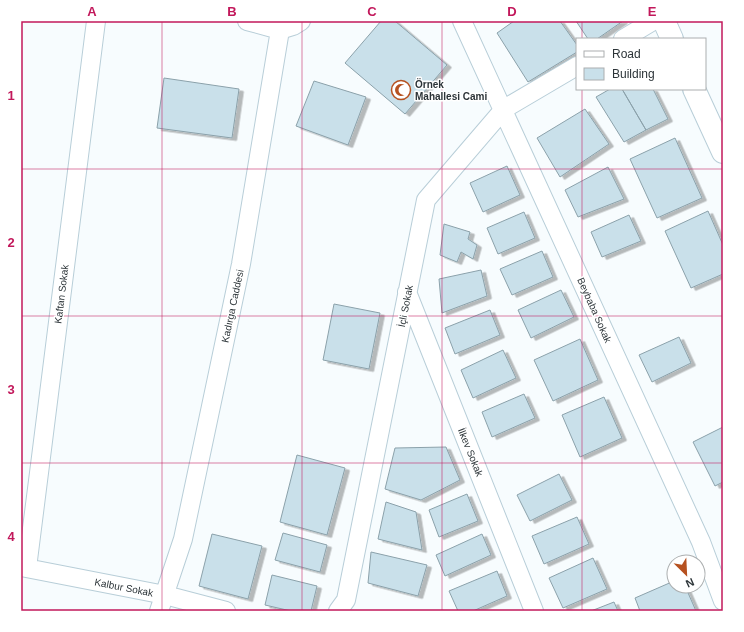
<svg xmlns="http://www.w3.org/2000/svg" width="744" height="632" viewBox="0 0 744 632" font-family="Arial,sans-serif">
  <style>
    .building { fill: #c9e0ea; stroke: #8ba1aa; filter: url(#shadow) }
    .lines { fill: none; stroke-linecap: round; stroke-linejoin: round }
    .minor-casing { stroke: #b8ced8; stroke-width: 20 }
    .tertiary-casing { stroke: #b8ced8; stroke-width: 24 }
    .minor { stroke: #fff; stroke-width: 18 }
    .tertiary { stroke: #fff; stroke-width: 22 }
    .grid { fill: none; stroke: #c2185b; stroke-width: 1; stroke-opacity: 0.55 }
    .labels { text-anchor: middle; stroke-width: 3; stroke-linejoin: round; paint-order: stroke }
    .poi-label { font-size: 10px; font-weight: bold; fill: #2c3438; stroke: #fff; text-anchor: start }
    .street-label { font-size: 10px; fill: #2c3438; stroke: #fff }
    .neatline { fill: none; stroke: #c2185b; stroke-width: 1.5 }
    .grid-label { font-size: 13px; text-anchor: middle; font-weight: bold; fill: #c2185b }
  </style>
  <defs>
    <filter id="shadow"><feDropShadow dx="4.5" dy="2.5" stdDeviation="0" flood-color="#0004"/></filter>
  </defs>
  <rect width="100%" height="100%" fill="#f7fcfe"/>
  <path class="building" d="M381,21H395L447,65L405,114L345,63Z
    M514,21H560L577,45V52L528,82L497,33Z
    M576,21H623L597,39H588Z
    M164,78L239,89L232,138L157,128Z
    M314,81L366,97L348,145L296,126Z
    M610,89H622L646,130L624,142L596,97Z
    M622,89H653L668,119L646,130Z
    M585,109L609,144L560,177L537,138Z
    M675,138L702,198L657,218L630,159Z
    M507,166L520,195L483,212L470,183Z
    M608,167L624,199L578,217L565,190Z
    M708,211L723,245V274L691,288L665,231Z
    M524,212L535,238L498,254L487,228Z
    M629,215L641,241L602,257L591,232Z
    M444,224L470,232L468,239L477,245L473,259L461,252L457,262L440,255Z
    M542,251L553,277L512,295L500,269Z
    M481,270L487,296L442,313L439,279Z
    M561,290L574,317L531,338L518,310Z
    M334,304L380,313L369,369L323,360Z
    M490,310L500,335L455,354L445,328Z
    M679,337L691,363L652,382L639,355Z
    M580,339L598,380L553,401L534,360Z
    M503,350L516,378L473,398L461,370Z
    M524,394L535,418L492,437L482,412Z
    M604,397L622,438L580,457L562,415Z
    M723,427V482L715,486L693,442Z
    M446,447L460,480L421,500L385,489L395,448Z
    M297,455L345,468L327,535L280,522Z
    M559,474L572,500L530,521L517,495Z
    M467,494L478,521L439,537L429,510Z
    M386,502L416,512L422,550L378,539Z
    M577,517L589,544L544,564L532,536Z
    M283,533L327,545L320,572L275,560Z
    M212,534L262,546L248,599L199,586Z
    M482,534L491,555L445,576L436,555Z
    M371,552L427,565L418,596L368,583Z
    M593,558L607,589L563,608L549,578Z
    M497,571L507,596L473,611H458L449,591Z
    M272,575L317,586L311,611H291L265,605Z
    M674,581V586H685L696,611H640L635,598Z
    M614,602L618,611H591Z"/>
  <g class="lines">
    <defs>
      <path id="minor" d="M247,21L280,30
        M462,21L701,542L723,601
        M280,30L293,26L301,21
        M623,39L653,21
        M407,292L534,611
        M21,567L165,595L226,611
        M27,568L96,21
        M159,611L183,539L241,264L280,30
        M338,611L346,600L426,200L504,109L577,66"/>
      <path id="tertiary" d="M664,21L672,39
        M694,89L723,152"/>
    </defs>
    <use href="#minor" class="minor-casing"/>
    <use href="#tertiary" class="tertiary-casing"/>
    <use href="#minor" class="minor"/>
    <use href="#tertiary" class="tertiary"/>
  </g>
  <path class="grid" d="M162,21V611M302,21V611M442,21V611M582,21V39M582,89V611M21,169H723M21,316H723M21,463H723"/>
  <defs>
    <symbol id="mosque-ring" viewBox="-11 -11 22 22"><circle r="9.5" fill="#fff" stroke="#b65120" stroke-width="1.5"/><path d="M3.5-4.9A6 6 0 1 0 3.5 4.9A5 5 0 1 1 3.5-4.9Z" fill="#b65120"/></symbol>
  </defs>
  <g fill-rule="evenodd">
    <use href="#mosque-ring" x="390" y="79" width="22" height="22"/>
  </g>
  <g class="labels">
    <g class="poi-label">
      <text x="415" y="88">Örnek<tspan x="415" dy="12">Mahallesi Cami</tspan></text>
    </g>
    <g class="street-label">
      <text transform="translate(61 294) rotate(-83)" y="4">Kaftan Sokak</text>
      <text transform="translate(232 306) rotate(-78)" y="4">Kadırga Caddesi</text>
      <text transform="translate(405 306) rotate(-79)" y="4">İçli Sokak</text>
      <text transform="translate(595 310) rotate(66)" y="4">Beybaba Sokak</text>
      <text transform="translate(471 452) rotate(68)" y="4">İlkev Sokak</text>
      <text transform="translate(124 587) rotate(11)" y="4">Kalbur Sokak</text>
    </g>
  </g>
  <rect width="744" height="632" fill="none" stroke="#ffffff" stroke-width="44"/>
  <rect x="576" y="38" width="130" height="52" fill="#ffffff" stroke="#abaeaf"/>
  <rect x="584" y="51" width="20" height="6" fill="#ffffff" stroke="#abaeaf"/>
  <text x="612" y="58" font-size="12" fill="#2c3438">Road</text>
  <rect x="584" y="68" width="20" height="12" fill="#c9e0ea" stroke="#abaeaf"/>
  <text x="612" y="78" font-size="12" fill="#2c3438">Building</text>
  <g transform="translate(686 574) rotate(156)"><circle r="19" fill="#ffffff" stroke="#abaeaf"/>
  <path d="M0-3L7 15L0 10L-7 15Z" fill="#b65120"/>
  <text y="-6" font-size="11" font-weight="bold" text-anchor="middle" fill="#2c3438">N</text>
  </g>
  <rect x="22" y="22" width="700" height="588" class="neatline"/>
  <g class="grid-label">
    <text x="92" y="16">A</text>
    <text x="232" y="16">B</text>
    <text x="372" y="16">C</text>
    <text x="512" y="16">D</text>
    <text x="652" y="16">E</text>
    <text x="11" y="100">1</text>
    <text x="11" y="247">2</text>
    <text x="11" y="394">3</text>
    <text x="11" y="541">4</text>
  </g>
</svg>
